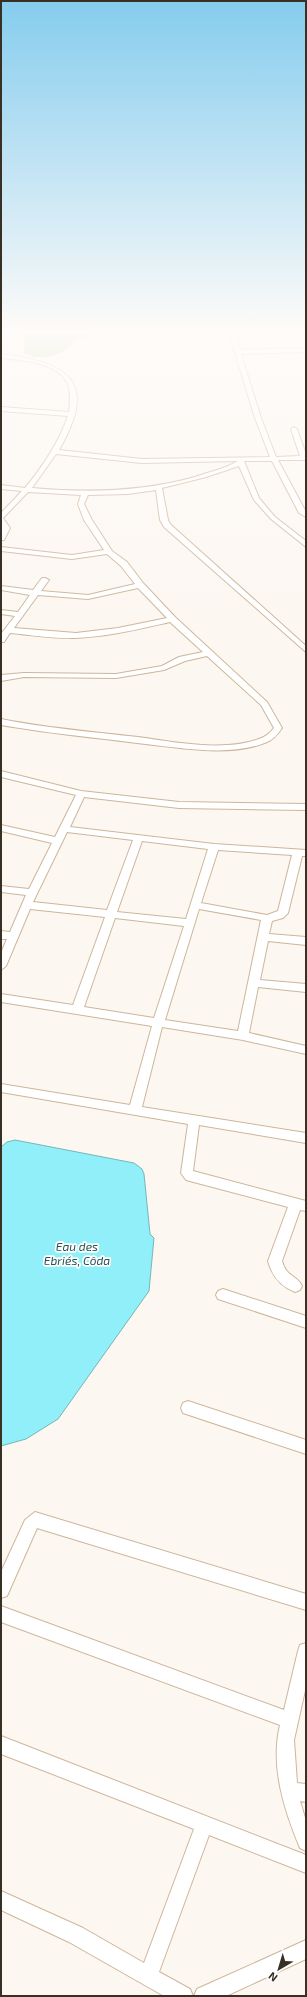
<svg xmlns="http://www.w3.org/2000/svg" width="307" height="1997" viewBox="0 0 307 1997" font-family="'Exo 2',sans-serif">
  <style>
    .forest { fill: #aace90 }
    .water { fill: #90eff8; stroke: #76b6b9 }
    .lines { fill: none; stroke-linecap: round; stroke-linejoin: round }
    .minor-casing { stroke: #cdb69a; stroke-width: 2 }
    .minor { fill: #fff; fill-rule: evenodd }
    .labels { text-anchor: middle; stroke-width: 3.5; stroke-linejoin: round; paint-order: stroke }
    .water-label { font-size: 12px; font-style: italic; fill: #275356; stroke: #fff }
  </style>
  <rect width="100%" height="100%" fill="#fcf7f1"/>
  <path class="forest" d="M23,333H97L77,340L62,352L49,357H33L24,353Z"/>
  <path class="water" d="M15,1140L134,1163L142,1169L144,1174L150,1234L154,1238L149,1291L58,1419L26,1439L1,1446V1147L7,1142Z"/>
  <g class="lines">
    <defs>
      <path id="minor" d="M229,333H235L240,350L306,348V352L241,354L261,418L276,457L300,456L291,429L294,427L297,429L306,454V460H278L306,512V517L299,513L272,461H244L259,498L275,517L306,541V547L271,519L254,500L239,466L206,477L162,488L168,520L170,524L306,646V652L164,527L160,520L156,490L128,494L88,495L84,504L92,520L112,551L127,562L143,583L175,617L267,702L282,728C278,734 274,739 267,742C230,758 176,747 137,743C91,737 46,733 1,725V719C46,728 92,732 138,737C174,742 224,752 259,739C265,737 270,733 274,728L261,705L207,656L185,661L164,670L116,678L24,677L1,681V675L24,673L116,674L162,666L179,657L203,652L170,622C139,629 107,637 75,638C54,639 32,635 10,633L4,642H1V634L15,616L1,614V610L18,612L30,595L1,590V586L33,590L42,578H45L49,580L41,591L88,595L135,584L121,566L107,554L72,559L1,551V547L72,555L104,550L84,520L78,504L81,495L28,492L3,518L10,528L4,540H1L2,528L1,513L22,491L1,489V485L25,488C43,466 59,442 68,416L1,411V407L69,412C70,403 71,393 68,384C58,362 21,360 1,358V354C69,363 99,381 59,450L142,459L270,457L255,418ZM56,454L142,463L238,461C224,469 209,472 195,477C141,492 87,493 32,488ZM138,588L167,618L118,628L76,633L14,628L38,595L88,599Z
        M1,771L81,791L179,802L306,804V810L179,808L84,797L70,827L214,844L306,850V856H302L288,913L283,918L272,921L269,934L306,937V945L268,941L260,980L306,984V992L258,987L249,1033L306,1046V1054L243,1040L162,1027L142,1107L306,1133V1143L199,1125L193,1171L306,1201V1211L300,1210L282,1261C286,1277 297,1275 302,1286L300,1290L295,1292C280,1286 272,1276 268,1261L288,1207L186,1180L181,1173L188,1124L1,1092V1084L130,1105L152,1026L1,1002V994L73,1005L105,917L30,909L6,966L1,970V953L7,939H1V931L10,932L26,895L1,892V886L29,889L52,843L1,831V825L55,837L76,795L1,777ZM67,832L133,840L107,910L33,902ZM142,841L208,849L186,919L117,912ZM218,850L292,855L278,911L267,915L201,903ZM199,909L261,920L238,1031L165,1020ZM115,918L184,926L154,1018L84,1007Z
        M223,1289L306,1316V1328L218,1299L216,1295L218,1291Z
        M188,1401L306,1440V1454L183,1413L181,1408L183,1403Z
        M35,1512L306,1594V1610L37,1528L7,1596L1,1598V1572L25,1520Z
        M1,1606L284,1710L298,1651L300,1645L306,1643V1686L294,1740L297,1783L306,1784V1802L300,1801L306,1821V1851L300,1848C284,1810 270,1766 280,1725L1,1622Z
        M1,1736L306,1855V1873L209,1835L159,1972L190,1989L193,1996H164L69,1942L1,1910V1891L83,1928L144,1963L194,1829L1,1754Z
        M306,1940V1959L226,1996H194L197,1989Z"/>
    </defs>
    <use href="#minor" class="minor-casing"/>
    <use href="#minor" class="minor"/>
  </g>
  <linearGradient id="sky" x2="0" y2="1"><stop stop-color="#85ccee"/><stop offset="0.54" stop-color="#fefbf9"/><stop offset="1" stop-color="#fefbf9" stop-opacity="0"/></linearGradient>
  <rect width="307" height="613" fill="url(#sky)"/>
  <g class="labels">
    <g class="water-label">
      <text x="77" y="1251">Eau des<tspan x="77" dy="14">Ebriés, Côda</tspan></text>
    </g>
  </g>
  <rect width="307" height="1997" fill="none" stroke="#393025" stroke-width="4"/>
  <g transform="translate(279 1969) rotate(218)" stroke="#ffffff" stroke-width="3" paint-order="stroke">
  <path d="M0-3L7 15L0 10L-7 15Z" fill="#393025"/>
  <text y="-6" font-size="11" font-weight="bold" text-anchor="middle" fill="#393025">N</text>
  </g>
</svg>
